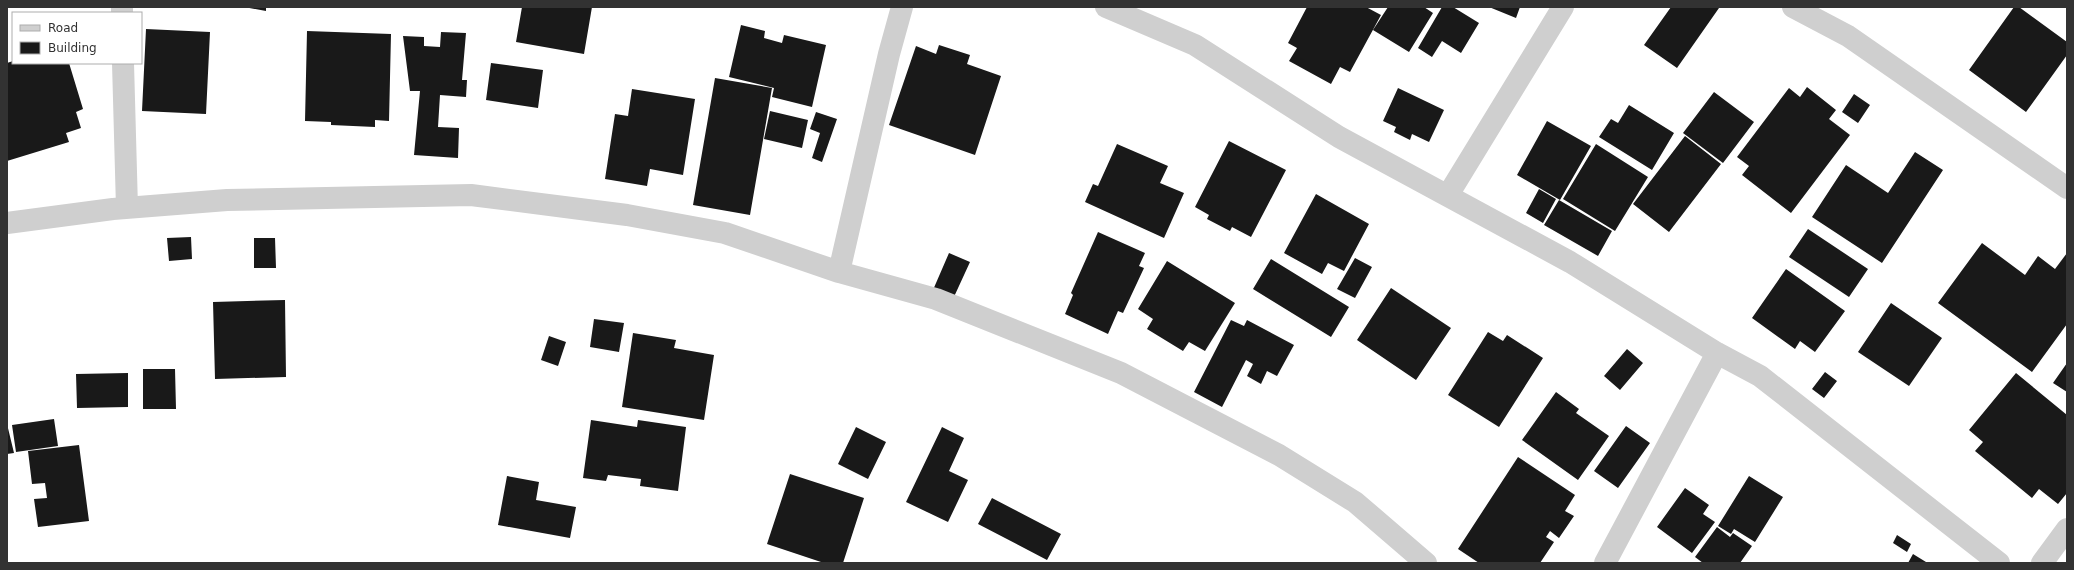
<svg xmlns="http://www.w3.org/2000/svg" width="2074" height="570" viewBox="0 0 2074 570" font-family="'DejaVu Sans',sans-serif">
  <style>
    .building { fill: #191919 }
    .lines { fill: none; stroke-linecap: round; stroke-linejoin: round }
    .street { stroke: #cfcfcf; stroke-width: 22 }
  </style>
  <rect width="100%" height="100%" fill="#fff"/>
  <path class="building" d="M244,7H266V11Z
    M522,7H592L584,54L516,42Z
    M1307,7H1366L1381,15L1350,72L1340,67L1331,84L1289,61L1297,48L1288,43Z
    M1388,7H1424L1433,13L1409,52L1373,30Z
    M1442,7H1453L1479,23L1461,53L1442,41L1432,57L1418,48Z
    M1489,7H1520L1516,18Z
    M1671,7L1719,8L1677,68L1644,45Z
    M2014,7H2019L2067,42V55L2026,112L1969,70Z
    M741,25L765,31L764,38L782,43L784,35L826,45L812,107L772,97L774,88L729,77Z
    M146,29L210,32L206,114L142,111Z
    M307,31L391,34L389,121L375,120V127L331,125V122L305,121Z
    M441,32L466,33L462,80H467L466,97L440,95L438,127L459,128L458,158L414,155L420,91H410L403,36L424,37V46L440,47Z
    M939,45L970,55L967,64L1001,76L975,155L889,125L916,46L936,54Z
    M13,61V63H69L83,109L76,112L81,128L66,133L69,142L7,161V63Z
    M491,63L543,70L538,108L486,100Z
    M715,78L772,88L750,215L693,205Z
    M1807,87L1836,110L1829,119L1850,135L1791,213L1742,175L1749,166L1737,157L1789,88L1800,97Z
    M1398,88L1444,110L1429,142L1412,134L1410,140L1394,132L1396,127L1383,121Z
    M632,89L695,99L683,175L650,169L647,186L605,179L615,114L628,116Z
    M1714,92L1754,122L1723,163L1683,133Z
    M1854,94L1870,105L1858,123L1842,112Z
    M1629,105L1674,133L1652,170L1599,137L1611,119L1618,123Z
    M770,111L808,120L802,148L764,139Z
    M816,112L837,119L822,162L812,158L820,133L810,129Z
    M1547,121L1591,146L1560,200L1517,175Z
    M1685,136L1721,164L1669,232L1633,204Z
    M1229,141L1286,170L1251,237L1232,227L1230,231L1207,219L1209,215L1195,207Z
    M1117,144L1168,166L1160,183L1184,193L1164,238L1085,202L1093,184L1098,186Z
    M1596,144L1648,177L1615,231L1563,199Z
    M1915,152L1943,170L1882,263L1812,217L1846,165L1888,193Z
    M1539,189L1556,199L1543,223L1526,213Z
    M1316,194L1369,224L1344,271L1328,263L1322,274L1284,253Z
    M1559,200L1612,231L1598,256L1544,225Z
    M1808,229L1868,269L1849,297L1789,257Z
    M1098,232L1145,253L1139,266L1144,268L1123,313L1118,311L1108,334L1065,314L1073,295L1071,293Z
    M191,237L192,259L169,261L167,238Z
    M254,238H275L276,268H254Z
    M1982,243L2025,275L2038,256L2055,269L2067,253V324L2032,372L1938,303Z
    M949,253L970,262L953,299L933,290Z
    M1355,258L1372,267L1355,298L1337,289Z
    M1271,259L1349,307L1331,337L1253,289Z
    M1167,261L1235,303L1205,351L1189,342L1183,351L1147,329L1153,319L1138,309Z
    M1786,269L1845,311L1815,352L1800,341L1795,349L1752,318Z
    M1391,288L1451,328L1416,380L1357,340Z
    M285,300L286,377L215,379L213,302Z
    M1891,303L1942,338L1909,386L1858,352Z
    M594,319L624,323L619,352L590,347Z
    M1231,320L1244,326L1247,320L1294,345L1277,376L1267,371L1261,384L1247,376L1253,364L1246,360L1222,407L1194,392Z
    M1488,332L1503,341L1507,335L1543,358L1499,427L1448,395Z
    M633,333L676,340L674,348L714,355L704,420L622,407Z
    M549,336L566,342L558,366L541,360Z
    M1627,349L1643,363L1620,390L1604,376Z
    M2067,363V392L2053,383Z
    M143,369H175L176,409H143Z
    M1825,372L1837,381L1824,398L1812,389Z
    M128,373V407L77,408L76,374Z
    M2016,373L2067,415V493L2058,504L2039,489L2032,498L1975,451L1983,442L1969,430Z
    M1556,392L1579,409L1576,413L1609,436L1578,480L1522,440Z
    M54,419L58,446L16,452L12,425Z
    M591,420L637,427L638,420L686,427L678,491L640,486L641,479L608,475L606,481L583,478Z
    M7,424L14,453L7,454Z
    M1626,426L1650,443L1618,488L1594,471Z
    M856,427L886,442L868,479L838,464Z
    M942,427L964,438L949,471L968,480L948,522L906,502Z
    M79,445L89,521L38,527L34,499L47,498L45,483L32,484L28,451Z
    M1518,457L1575,495L1565,511L1574,516L1559,538L1550,531L1546,537L1554,542L1540,563H1479L1458,549Z
    M790,474L864,498L843,563H824L767,544Z
    M507,476L539,482L536,500L576,507L570,538L498,525Z
    M1749,476L1783,497L1755,542L1734,529L1731,534L1718,526Z
    M1685,488L1709,505L1703,514L1715,522L1692,553L1657,527Z
    M992,498L1061,534L1047,560L978,524Z
    M1717,527L1730,537L1733,533L1752,546L1740,563H1703L1695,557Z
    M1897,535L1911,544L1907,552L1893,543Z
    M1913,554L1926,562L1925,563H1908Z"/>
  <g class="lines">
    <path class="street" d="M122,7V13
      M1106,7L1195,45L1339,137L1570,262L1717,353L1760,376L1999,563
      M1793,7L1848,36L2067,188
      M123,63L127,208
      M1448,195L1563,7
      M7,223L113,209L227,200L471,195L627,215L725,233L839,272L936,299L1121,373L1279,455L1355,502L1426,563
      M839,272L889,54L902,7
      M1605,563L1717,353
      M2042,563L2067,529"/>
  </g>
  <rect width="2074" height="570" fill="none" stroke="#323232" stroke-width="16"/>
  <rect x="12" y="12" width="130" height="52" fill="#ffffff" stroke="#adadad"/>
  <rect x="20" y="25" width="20" height="6" fill="#cfcfcf" stroke="#adadad"/>
  <text x="48" y="32" font-size="12" fill="#323232">Road</text>
  <rect x="20" y="42" width="20" height="12" fill="#191919" stroke="#adadad"/>
  <text x="48" y="52" font-size="12" fill="#323232">Building</text>
</svg>
